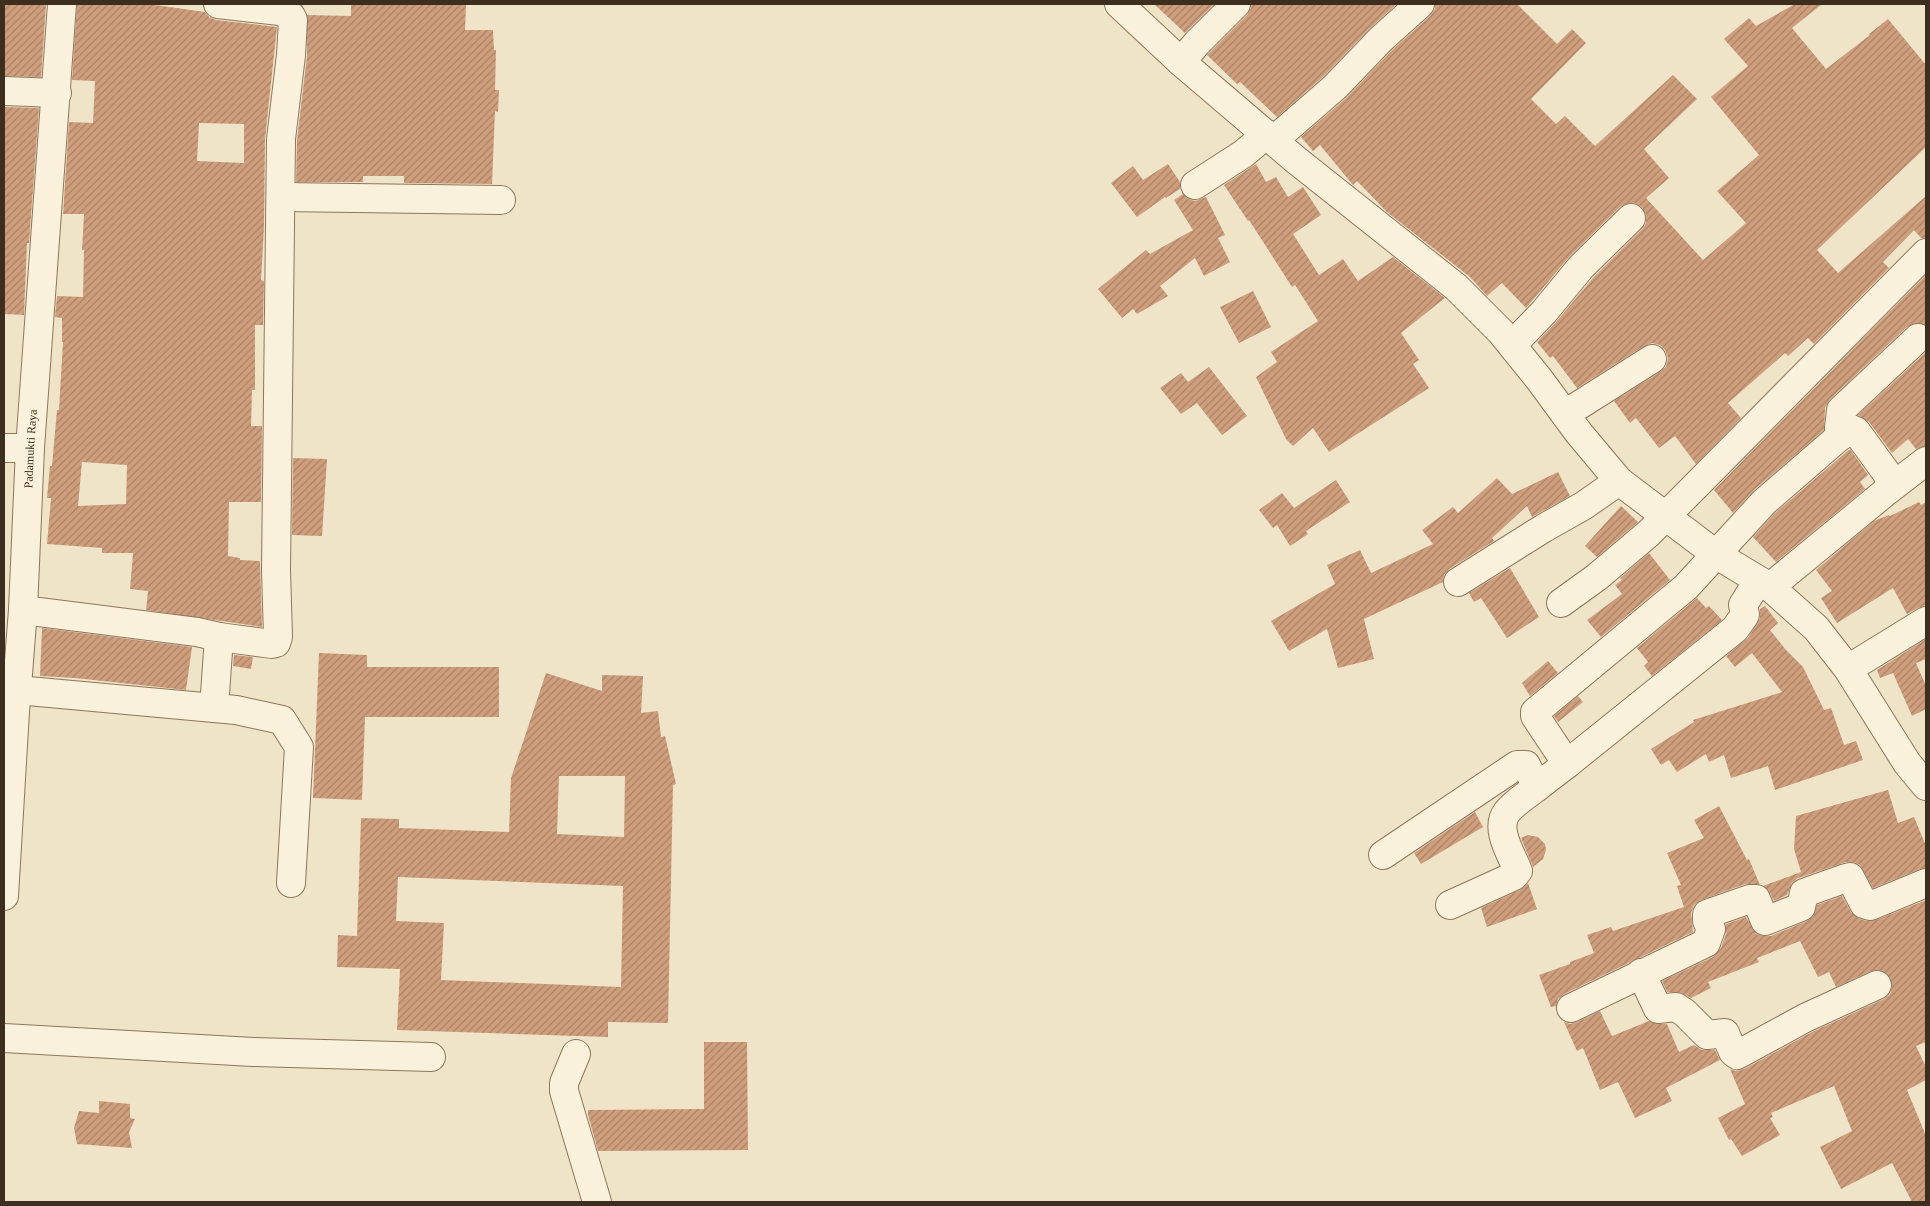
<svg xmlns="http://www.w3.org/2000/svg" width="1930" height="1206" viewBox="0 0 1930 1206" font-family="'Times New Roman',serif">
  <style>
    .building { fill: url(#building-hatch); fill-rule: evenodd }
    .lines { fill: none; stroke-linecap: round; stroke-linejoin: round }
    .minor-casing { stroke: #8d765c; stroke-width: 30 }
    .minor { stroke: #faf1dc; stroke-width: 28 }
    .labels { text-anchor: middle; stroke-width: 4; stroke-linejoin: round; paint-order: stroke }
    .street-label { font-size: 12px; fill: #3d2e20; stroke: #f7eed8 }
  </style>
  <defs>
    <pattern id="building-hatch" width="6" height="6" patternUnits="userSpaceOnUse" patternTransform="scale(1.25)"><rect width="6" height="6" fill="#cf9f7d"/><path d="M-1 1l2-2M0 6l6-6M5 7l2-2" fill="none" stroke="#a98266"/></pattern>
  </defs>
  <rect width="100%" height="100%" fill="#f0e4c8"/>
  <path class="building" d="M4,4H46L41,77L4,76Z
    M77,4H155V5L205,12L209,17L216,20L277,27L265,139L264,227L261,280L264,281L263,325H255V390H252L251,426H262L261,502H229L228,556L240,558V560L260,561L262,627L146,610L148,591L130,589L133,553H102V548L47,544L51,498H47L50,466H52L57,410H59L63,342H62V318L55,317L57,296L83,297L84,250H82L84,214H63L69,122L93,123L95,81L72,80ZM199,123L244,124V163L197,161ZM82,462L127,465L126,504L78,506Z
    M351,4H466L465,30H493L494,50H496L495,90H499L498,112L495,111L492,184L404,183V176H363V182H296L297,140L307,56V15L351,16Z
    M1154,4H1214L1185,33Z
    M1251,4H1397L1370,28L1324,76L1277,117L1240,82L1237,84L1207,55L1247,15L1251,8Z
    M1435,4H1517L1557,44L1572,29L1586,43L1531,99L1556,124L1565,116L1595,146L1673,75L1697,99L1644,149L1669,178L1646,198L1703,260L1746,223L1717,191L1759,155L1711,97L1748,66L1724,39L1749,18L1756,26L1795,4H1822L1792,28L1826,69L1870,35L1869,34L1888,19L1926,65V147L1817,250L1838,273L1926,196V238H1921L1914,230L1883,262L1889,268L1814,344L1808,338L1788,356L1785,353L1728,403L1741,418L1696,464L1675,436L1659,448L1636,418L1630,423L1614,401L1660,372L1666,367L1668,358L1665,350L1660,345L1652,343L1644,346L1577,388L1553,356L1550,358L1537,342L1556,322L1593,278L1642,229L1646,223V215L1642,207L1635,203H1628L1620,207L1570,256L1526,308L1502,283L1487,296L1470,277L1387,212L1357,181L1353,185L1320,145L1313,151L1301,137L1345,99L1392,50L1430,16L1435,9Z
    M4,107L39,108L29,243H27L24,315L4,314Z
    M1168,164L1180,182V189L1166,198L1165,197L1137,217L1111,183L1133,166L1143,180Z
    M1256,164L1266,182L1276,177L1288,197L1303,187L1321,215L1293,234L1319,275L1343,259L1358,281L1393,257L1445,298L1401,333L1419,360L1413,364L1429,388L1329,452L1313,428L1293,446L1286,439L1256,377L1277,362L1271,352L1318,321L1295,285L1292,287L1249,220L1248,221L1224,185Z
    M1183,194L1188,199L1195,201L1206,197L1225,235L1218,238L1230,262L1204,276L1195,258L1160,286L1168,296L1137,314L1133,309L1122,318L1098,289L1146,250L1150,254L1193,230L1174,200Z
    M1926,275V325L1915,323L1907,327L1830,399L1825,408L1824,430L1754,490L1733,513L1714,490Z
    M1253,291L1271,327L1239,343L1220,307Z
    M1926,352V446L1916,449L1908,439L1892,453L1869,422L1858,415Z
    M1209,367L1247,416L1222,435L1197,403L1181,414L1160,388L1181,373L1188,382Z
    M1850,449L1868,475L1860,482L1865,489L1776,562L1753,537L1775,513Z
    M293,458L327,459L322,536L292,535Z
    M1558,472L1570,496L1532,517L1527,506L1492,538L1494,541L1449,569L1444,575L1443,582L1364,619L1374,659L1338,668L1327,629L1289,651L1271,621L1335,584L1327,565L1360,550L1371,573L1433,544L1422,530L1453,507L1458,513L1497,478L1512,494Z
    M1336,480L1350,502L1306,531L1308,534L1290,546L1277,525L1273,528L1259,510L1282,493L1294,508Z
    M1919,502L1921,505L1926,502V605L1918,608L1907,614L1893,588L1837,623L1821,598L1832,591L1816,570L1874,521L1889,515L1890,516Z
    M1621,506L1638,522L1597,557L1585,546Z
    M1649,553L1670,580L1601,637L1587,620L1622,594L1615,585L1622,580L1620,578Z
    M1510,568L1539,617L1507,638L1481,598L1474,602L1469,593Z
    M1697,598L1706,608L1709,606L1722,620L1652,676L1644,666L1648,662L1637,648Z
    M1765,606L1778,623L1770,630L1786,650L1803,667L1824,710L1831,708L1844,745L1856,741L1863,760L1775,790L1768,766L1731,778L1724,755L1709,762L1706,754L1677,772L1669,760L1661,765L1651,749L1694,722L1693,720L1782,692L1752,653L1735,667L1726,656L1748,638L1760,619V609Z
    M42,628L192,647L186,690L75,678L40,676Z
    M1926,639V659L1916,663L1926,686V709L1912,716L1893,673L1880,678L1877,670Z
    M319,653L367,655V667H499V717H365L362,800L313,798Z
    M234,655L253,657L251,669L233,666Z
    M1548,661L1558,673L1530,696L1522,683Z
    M546,673L602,691V675L643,676L641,713L658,711L661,737L665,736L676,784L673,785L668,1023L608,1022V1037L397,1030L400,969L337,967L338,935L357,936L361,818L399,819V828L509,832L511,778ZM559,776H625L624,837L557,834ZM398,877L623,886L621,987L441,980L444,923L396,921Z
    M1578,696L1583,702L1558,722L1554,716Z
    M1888,790L1898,823L1914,817L1926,846V868L1920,869L1873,888L1860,865L1854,862H1846L1798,878L1792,883L1787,895L1774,901L1770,893L1763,886L1801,872L1794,849L1796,816Z
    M1719,806L1747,860L1749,859L1760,885L1745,884L1701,900L1694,905L1691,913L1693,932L1564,994L1558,999L1556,1006L1551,1007L1539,975L1570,964V962L1594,953L1587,935L1611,927L1613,931L1684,907L1677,886L1681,885L1667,853L1704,838L1694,820Z
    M1475,812L1483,827L1421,864L1414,853Z
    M1528,835L1538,837L1545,844L1546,850L1543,859L1533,867L1521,838Z
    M1528,883L1537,909L1487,927L1481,908L1520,890Z
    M1842,896L1851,912L1858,918L1866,921L1876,920L1926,900V1042L1916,1046L1926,1067V1080L1907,1090L1926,1136V1202H1912L1892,1163L1841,1189L1820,1147L1852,1131L1834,1086L1771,1113L1773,1117L1770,1118L1780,1135L1742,1156L1731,1139L1729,1140L1718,1118L1745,1104L1730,1069L1736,1071L1744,1069L1812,1032L1884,999L1890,994L1892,987L1891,979L1886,973L1879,970L1871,971L1836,987L1829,972L1818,977L1800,941L1757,958L1759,962L1708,982L1711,988L1691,998L1684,994L1675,992H1667L1662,981L1713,957L1721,948L1726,934V924L1746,917L1756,934L1763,936H1771L1807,921L1813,917L1817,905Z
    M1600,1011L1612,1036L1649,1021L1659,1024H1667L1679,1052L1694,1045L1702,1050H1715L1720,1060L1666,1088L1672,1101L1635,1118L1618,1082L1600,1090L1583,1048L1577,1051L1564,1022L1570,1024L1577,1022Z
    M704,1042H747L748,1150L598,1151L588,1115V1110L704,1109Z
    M99,1101L130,1104V1118L135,1119L129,1132L132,1148L77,1144L74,1128L79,1111L99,1113Z"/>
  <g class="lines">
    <defs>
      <g id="minor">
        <path d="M218,4L280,11L291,16L293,20L291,55L281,139L276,570L278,637L276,643L272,644L219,637"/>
        <path d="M1119,4L1181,62L1296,160L1456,287L1501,332L1539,379L1578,432L1619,481L1717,555L1770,587L1816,628L1848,669L1907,763L1926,786"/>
        <path d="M1181,62L1197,43L1236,4"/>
        <path d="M4,91L57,93"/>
        <path d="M1274,140L1335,87L1381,39L1420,4"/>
        <path d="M1195,185L1243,154L1267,134"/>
        <path d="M281,197L501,200"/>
        <path d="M1512,345L1544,312L1581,267L1631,218"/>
        <path d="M1565,414L1652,359"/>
        <path d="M1844,434L1839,428L1841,410L1918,338"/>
        <path d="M4,448H30"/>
        <path d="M1888,490L1926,461"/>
        <path d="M1458,582L1544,528L1583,506L1619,481"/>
        <path d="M1561,603L1597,577L1649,533L1926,253"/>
        <path d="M23,610L197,632L219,637L214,708"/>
        <path d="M1848,669L1926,621"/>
        <path d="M17,690L236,710L282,720L299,747L291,883"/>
        <path d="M1567,764L1735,629L1745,615L1743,605L1758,581"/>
        <path d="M1383,855L1517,765H1526L1537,787L1567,764L1535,716V712L1686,587L1764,502L1838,438L1851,429L1856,431L1888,475L1890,484L1888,490L1770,587"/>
        <path id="s1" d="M4,896L15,712L23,610L30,448L62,4"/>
        <path d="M1450,905L1514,876L1518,871C1512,855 1494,829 1507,812C1514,803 1527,795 1537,787"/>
        <path d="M1641,973L1658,1009L1676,1007L1685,1013L1707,1035L1725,1033L1733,1052L1737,1055L1805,1018L1877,985"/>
        <path d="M1571,1008L1706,943L1711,929L1707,921V914L1750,899H1756L1765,921L1801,907L1804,893L1846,878L1850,877L1851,879L1864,904L1870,906L1926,883"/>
        <path d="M4,1038L253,1052L431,1057"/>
        <path d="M576,1054L564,1083V1091L597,1202"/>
      </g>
    </defs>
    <use href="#minor" class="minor-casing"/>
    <use href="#minor" class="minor"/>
  </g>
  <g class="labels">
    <g class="street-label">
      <text dy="4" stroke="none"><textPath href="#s1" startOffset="448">Padamukti Raya</textPath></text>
    </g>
  </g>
  <rect width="1930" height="1206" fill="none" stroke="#3d2e20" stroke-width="10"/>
</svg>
